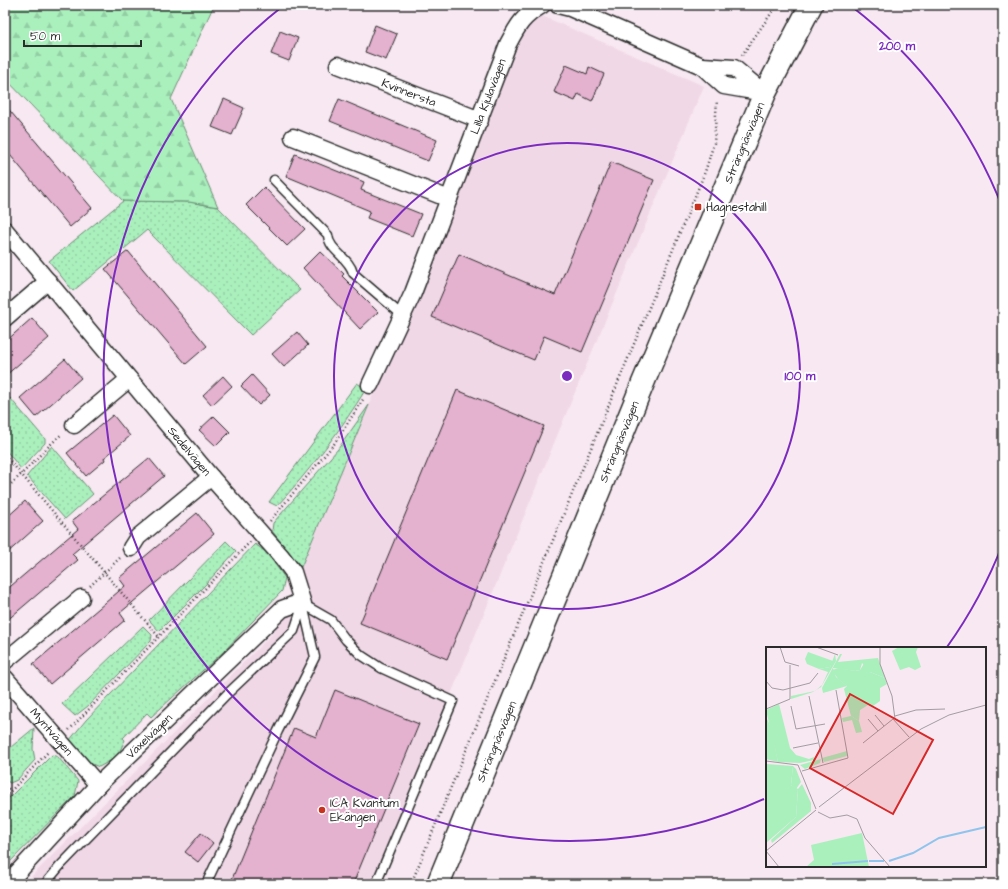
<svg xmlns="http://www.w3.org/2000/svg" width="1008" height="889" viewBox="0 0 1008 889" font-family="'Architects Daughter',sans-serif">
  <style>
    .built { fill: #f1d8e7 }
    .grass { fill: url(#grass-dots); stroke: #6a8e74 }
    .forest { fill: url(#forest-firs); stroke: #6a8e74 }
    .building { fill: #e4b1cf; stroke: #2b2b2b }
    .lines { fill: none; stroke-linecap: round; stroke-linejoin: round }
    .service-casing { stroke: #2b2b2b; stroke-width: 11 }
    .minor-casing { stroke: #2b2b2b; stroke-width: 19 }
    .secondary-casing { stroke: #2b2b2b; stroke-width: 25 }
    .path { stroke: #2b2b2b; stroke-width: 2.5; stroke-dasharray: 1 3; stroke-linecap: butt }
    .service { stroke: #fff; stroke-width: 8 }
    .minor { stroke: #fff; stroke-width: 16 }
    .secondary { stroke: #fff; stroke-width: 22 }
    .ring { fill: none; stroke: #7b2cbf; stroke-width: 2 }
    .poi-dot { fill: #c8321e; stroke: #fff; stroke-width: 1.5 }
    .labels { text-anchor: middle; stroke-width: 4; stroke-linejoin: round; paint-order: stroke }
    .street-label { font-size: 12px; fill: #2b2b2b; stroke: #fff }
    .poi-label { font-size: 12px; fill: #2b2b2b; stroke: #fff; text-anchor: start }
    .inset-river { fill: none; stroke: #90c4ed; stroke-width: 2 }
    .inset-road { fill: none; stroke: #a59ca2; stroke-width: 1 }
    .view { fill: #d62828; fill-opacity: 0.15; stroke: #d62828; stroke-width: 2 }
    .inset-edge { fill: none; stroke: #2b2b2b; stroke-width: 2 }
    .centre { fill: #7b2cbf; stroke: #fff; stroke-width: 2 }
    .ring-label { font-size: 12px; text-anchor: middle; font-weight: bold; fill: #7b2cbf; stroke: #fff; stroke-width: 4; stroke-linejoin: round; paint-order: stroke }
  </style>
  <defs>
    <pattern id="grass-dots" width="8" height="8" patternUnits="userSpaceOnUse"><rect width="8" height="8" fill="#aaf0bd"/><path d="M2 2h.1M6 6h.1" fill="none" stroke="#92cea3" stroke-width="1.8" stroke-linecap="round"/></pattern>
    <pattern id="forest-firs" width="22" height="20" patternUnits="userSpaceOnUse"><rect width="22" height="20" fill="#aaf0bd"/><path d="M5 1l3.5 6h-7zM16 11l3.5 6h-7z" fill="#92cea3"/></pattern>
  </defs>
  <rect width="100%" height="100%" fill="#f7e8f1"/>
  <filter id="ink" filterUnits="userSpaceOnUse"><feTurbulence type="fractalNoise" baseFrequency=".025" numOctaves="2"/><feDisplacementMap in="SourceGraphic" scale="8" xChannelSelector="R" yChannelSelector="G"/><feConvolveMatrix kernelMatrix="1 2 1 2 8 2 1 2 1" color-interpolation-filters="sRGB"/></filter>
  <g filter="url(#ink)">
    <path class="built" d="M533,12L704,86L573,397L454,687L370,884H28L32,876L274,632L369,405L403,316Z"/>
    <path class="grass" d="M123,201L189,202L218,207L300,290L251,335L147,230L73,291L49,261Z
      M357,383L366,389C340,431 310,470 277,506L269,502Z
      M10,398L45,439V443L21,469L5,449V402Z
      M369,405L301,567L272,531L273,523L338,449Z
      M52,446L93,494L65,519L27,476Z
      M226,541L236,551L206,584L159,631L149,620Z
      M255,544L266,552L285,578L282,591L223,652L151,717L147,713L123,738L125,740L117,757L99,767L85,761L69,741L86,720Z
      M143,626L152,635L151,641L88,706L75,716L62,704Z
      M34,728L33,749L35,760L17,780L10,783L5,780V752Z
      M52,755L58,757L78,781L75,796L5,867V802Z"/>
    <path class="forest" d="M5,5H219L213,7L171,99L218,207L189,202L123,201L5,78Z"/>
    <path class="building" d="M375,25L397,34L386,60L365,52Z
      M280,31L298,38L289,61L271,54Z
      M566,65L587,74L589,67L604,74L592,101L578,94L575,101L554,92Z
      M224,99L244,108L232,135L212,127Z
      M339,99L437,140L428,161L330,121Z
      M5,105L92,208L70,227L5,149Z
      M295,154L364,182L361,190L421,214L412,236L367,218L370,211L286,176Z
      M611,162L654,180L582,352L544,336L534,360L432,317L459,254L555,295Z
      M264,187L305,229L287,246L246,205Z
      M128,251L207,346L186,364L105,269Z
      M320,251L344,274L342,276L378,312L360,329L303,268Z
      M32,318L49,338L5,376V342Z
      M297,332L308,345L284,367L272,354Z
      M65,359L81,378L36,417L20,398Z
      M252,375L270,395L259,405L241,386Z
      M223,376L232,386L212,405L203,395Z
      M457,390L544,426L447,659L360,623Z
      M113,415L130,436L104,458L105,460L86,476L67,453Z
      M214,416L230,432L216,446L199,430Z
      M149,458L164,476L72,554L78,560L5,622V591L78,529L72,521Z
      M25,501L43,521L5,555V519Z
      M197,513L214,534L120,613L125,620L50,684L33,664L125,586L119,578Z
      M335,690L419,724L353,884H230L294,728L316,737Z
      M201,833L213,843L198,862L185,852Z"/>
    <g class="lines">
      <defs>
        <path id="service" d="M274,180L328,235C329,251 349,257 353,273L403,316
          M303,604L331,620L346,640L361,655L381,668L453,701L376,884
          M45,884L60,866L226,695L294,631L303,604
          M206,884L278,731L315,657L303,605"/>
        <g id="minor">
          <path d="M558,5L570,8L702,66L724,86L765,93"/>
          <path id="s1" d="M338,65L480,120"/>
          <path d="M702,66L734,68L764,93"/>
          <path d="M293,137L449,199"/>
          <path id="s2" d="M5,230L211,477L281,556L293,572L303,604L293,605L282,609L98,785L7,884"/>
          <path d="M5,318L48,281"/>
          <path id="s3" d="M370,385L413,293L508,44C518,25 523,16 542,5"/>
          <path d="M74,425L129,379"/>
          <path d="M131,548L138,537L211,477"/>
          <path d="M5,661L81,598"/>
          <path id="s4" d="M5,678L98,785"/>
        </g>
        <g id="secondary">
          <path id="s5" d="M438,884L643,383L765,93L811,5"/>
        </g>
      </defs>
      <use href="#service" class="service-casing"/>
      <use href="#minor" class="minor-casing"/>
      <use href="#secondary" class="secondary-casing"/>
      <path class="path" d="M742,55L777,5
        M5,455L159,637
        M5,489C26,472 42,451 62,434
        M270,521L334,444L364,398
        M90,586L121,557
        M69,730L250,542
        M5,786L11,791
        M5,797L49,751
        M411,884L705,172L714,143L717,100"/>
      <use href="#service" class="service"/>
      <use href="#minor" class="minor"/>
      <use href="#secondary" class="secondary"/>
    </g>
  </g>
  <g class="ring">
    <circle cx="567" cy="376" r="233"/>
    <path d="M1003 543A467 467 0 0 1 947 647M764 799A467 467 0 0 1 283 6M851 6A467 467 0 0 1 1003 209"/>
  </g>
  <g class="poi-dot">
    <rect x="694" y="203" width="8" height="8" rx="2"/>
    <circle cx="322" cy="810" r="4"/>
  </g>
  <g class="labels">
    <g class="street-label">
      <text dy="4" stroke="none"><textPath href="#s1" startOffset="76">Kvinnersta</textPath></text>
      <text dy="4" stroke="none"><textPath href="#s3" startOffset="312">Lilla Kjulavägen</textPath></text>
      <text dy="4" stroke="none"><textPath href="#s5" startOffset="802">Strängnäsvägen</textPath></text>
      <text dy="4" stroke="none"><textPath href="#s5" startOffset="478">Strängnäsvägen</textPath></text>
      <text dy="4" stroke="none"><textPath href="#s2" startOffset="288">Sedelvägen</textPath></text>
      <text dy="4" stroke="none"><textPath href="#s4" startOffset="71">Myntvägen</textPath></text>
      <text transform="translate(149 736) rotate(-44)" y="4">Växelvägen</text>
      <text dy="4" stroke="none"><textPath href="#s5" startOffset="154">Strängnäsvägen</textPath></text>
    </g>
    <g class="poi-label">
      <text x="706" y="211">Hagnestahill</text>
      <text x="330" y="807">ICA Kvantum<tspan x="330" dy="14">Ekängen</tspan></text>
    </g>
  </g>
  <g transform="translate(766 647)">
    <rect width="220" height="220" fill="#f7e8f1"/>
    <path d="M69,7L70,14L55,40L47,45L25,52V49L49,44L56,38L62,25L53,22L64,20ZM74,7H76L72,15L112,11L119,31L104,25L96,16L94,23L89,24L67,21L70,30L81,39L57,46L56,41ZM13,57L24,101L30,108L43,112L48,110V113L34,116L12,115L0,63ZM85,69L93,74L96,85L90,86L86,73L77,75L76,71ZM81,104V109L58,115L56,111ZM55,112L54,116L39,122L34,118ZM27,119L30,122L35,135L30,142L25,138ZM36,137L45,156V164L6,196L5,193L30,170L32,142ZM96,186L103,220H40L48,213L45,198Z" fill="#aaf0bd"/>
    <path d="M133,0H152L150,5L155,20L149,23L143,20L134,23L126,4ZM42,5L67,14L64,20L53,22L41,17L39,12ZM99,15L103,16L104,25L119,31L121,37L114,41V54L107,59L102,58L94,63L93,74L85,69L78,42L81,39L72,32L66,23L73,21L89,24L94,23ZM0,70L5,80L12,115L0,112Z" fill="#aaf0bd"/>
    <path d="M0,117L27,119L25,138L32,142L30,170L0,196Z" fill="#aaf0bd"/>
    <path class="inset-river" d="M103,214H118M123,214L147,206L173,191L220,180M66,217L102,214"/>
    <path class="inset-road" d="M14,0L19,15L33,19M50,0L72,8M114,0V17L126,49L129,72M0,34L6,41L17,43L44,36L52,26M43,49L57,116M25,59L30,82L59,77M0,62L24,52V18M109,68L118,79M129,69L150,63L179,62M102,72L112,84M97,96L127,72L143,90M27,101L52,96M0,114L32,118L50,162M36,124L82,111L70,43M53,160L155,82L183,68L220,58M52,165L64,171L81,168L91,172L99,191L124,220M0,204L13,220M0,204L50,163"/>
    <path class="view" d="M84,47L167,93L127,167L44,121Z"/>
    <rect width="220" height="220" class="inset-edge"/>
  </g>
  <circle cx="567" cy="376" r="6" class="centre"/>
  <g class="ring-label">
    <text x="897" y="50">200 m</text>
    <text x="800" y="380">100 m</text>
  </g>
  <rect width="1008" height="889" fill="none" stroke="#fff" stroke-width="20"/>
  <rect x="10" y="10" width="988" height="869" fill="none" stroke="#2b2b2b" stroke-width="1.5" filter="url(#ink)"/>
  <path d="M24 40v6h117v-6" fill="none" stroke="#2b2b2b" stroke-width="2"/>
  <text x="30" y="40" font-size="12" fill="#2b2b2b" stroke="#ffffff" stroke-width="3" paint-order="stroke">50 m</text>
</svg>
